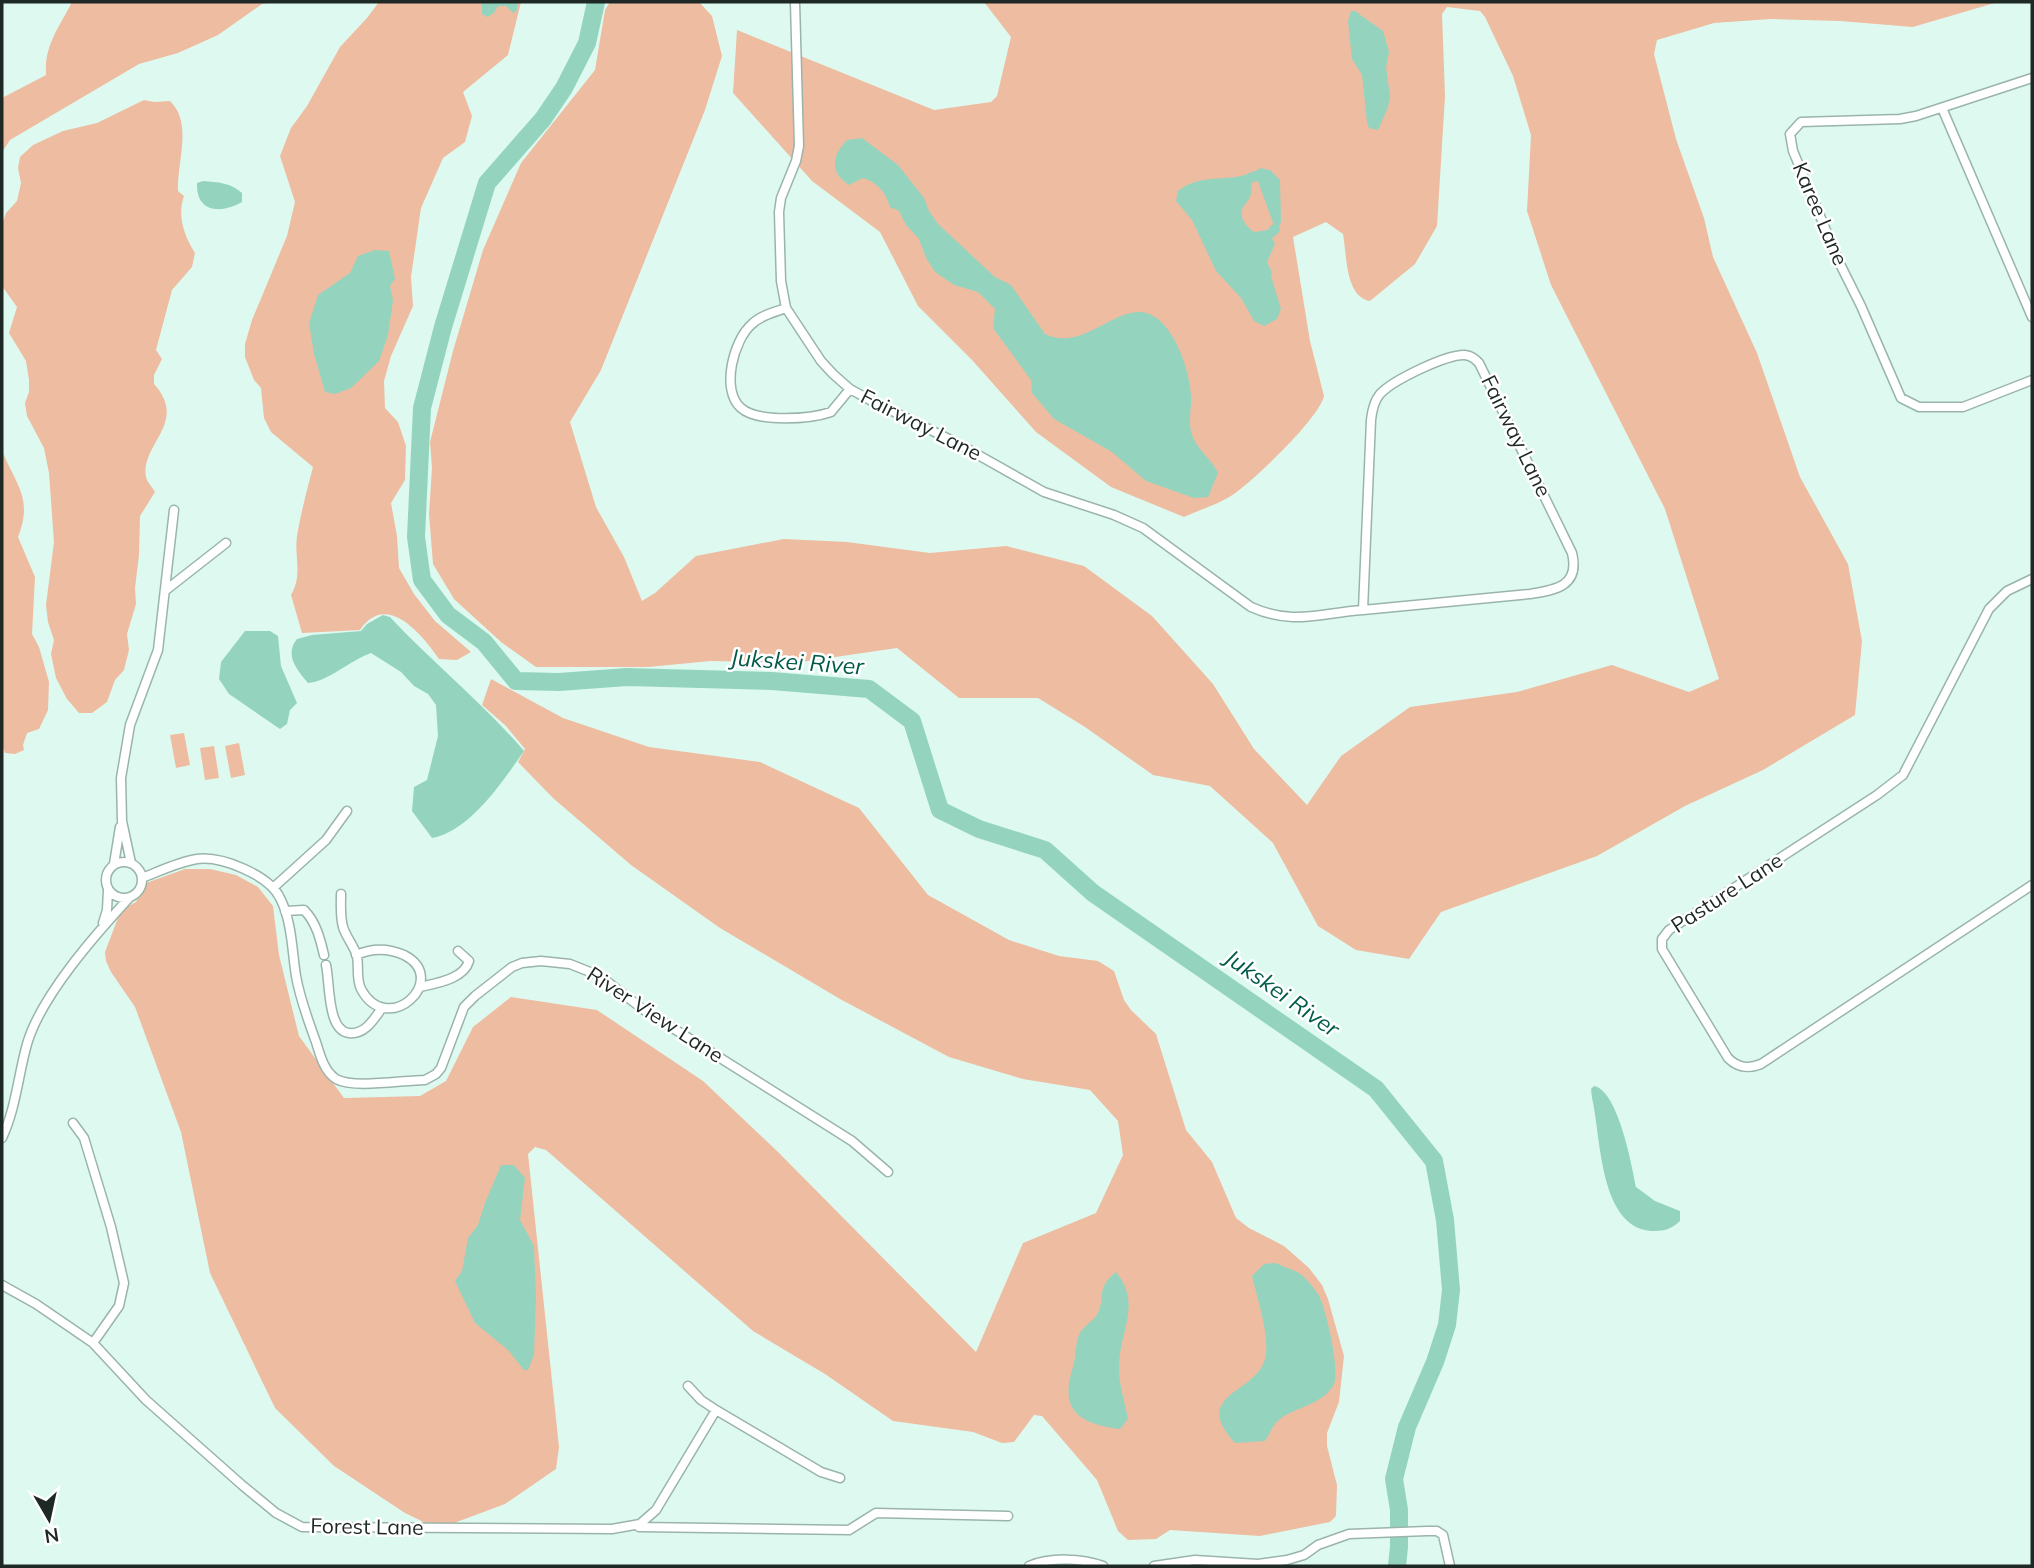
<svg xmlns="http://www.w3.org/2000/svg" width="2034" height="1568" viewBox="0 0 2034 1568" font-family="Mulish,sans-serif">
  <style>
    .green { fill: #eebca1 }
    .water { fill: #94d4bf }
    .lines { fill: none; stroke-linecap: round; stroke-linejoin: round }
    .canal { stroke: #94d4bf; stroke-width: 10 }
    .river { stroke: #94d4bf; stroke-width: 18 }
    .minor-casing { stroke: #9ab4ab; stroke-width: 11 }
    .minor { stroke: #fff; stroke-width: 8 }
    .labels { text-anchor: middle; stroke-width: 5; stroke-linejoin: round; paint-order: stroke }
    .street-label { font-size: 21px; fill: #1e2825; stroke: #fff }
    .water-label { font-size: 23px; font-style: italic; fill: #005b48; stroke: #fff }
  </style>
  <rect width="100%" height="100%" fill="#defaf0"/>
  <path class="green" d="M72,2H275L262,4L218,35L178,53L139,64L10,140L2,152V98L46,75C44,45 59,28 72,2Z
    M379,2H521L508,55L463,92L472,116L465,142L443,158L421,208L411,277L413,306L391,356L384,381L385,408L398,422L406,446L405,480L391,503L397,536L399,568L414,594L435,621L471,652L457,660L439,659C423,636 387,590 360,630L302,633L291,595C303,575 294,556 297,536C301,512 307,490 313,467L271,432L264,418L261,388L254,380L245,357V344L252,320L287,236L295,202L280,156L291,128L307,106L340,47L367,18Z
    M610,2H699L712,16L722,56L705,110L601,370L570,422L596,507L624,557L642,601L655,593L696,556L784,539L847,542L930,553L1006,546L1084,566L1152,616L1213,684L1254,749L1307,805L1341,756L1410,707L1517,692L1612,665L1689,692L1719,679L1665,509L1551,285L1527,211L1531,135L1513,76L1485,17L1480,11L1447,7L1442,14L1445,96L1437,226L1415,264L1370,301C1345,297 1347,255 1343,234L1326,222L1293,237L1310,341L1324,396C1319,418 1258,476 1238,491C1223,503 1201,509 1184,517L1111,487L1036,432L972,360L918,306L880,232L812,181L733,93L737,30L934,110L991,102L997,96L1011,37L984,2H1998L1913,27L1840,21L1771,19L1714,23L1657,40L1654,54L1676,139L1704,218L1713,257L1757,353L1800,477L1848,564L1862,641L1855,715L1763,770L1685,806L1597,856L1441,912L1409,959L1356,950L1318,926L1273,843L1210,786L1153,775L1085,727L1038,698H959L897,648L794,663L711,661L648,667H536L501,642L454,599L433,564L429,514L432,468L430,442L453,351L483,250L521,163L595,70L605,10Z
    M144,100L154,102L170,101C193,123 177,161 178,191L184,196C177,216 184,235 195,253L192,267L172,290L156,350L162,359L154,375V384C189,423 140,444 146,477C147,482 153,488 155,492L140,516L139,555L135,588L136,604L127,634L129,650L124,670L115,680L107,702L92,713H79L67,699L56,678L51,654L54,640L48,622L46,605L54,542L49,473L44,448L27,416L25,403L29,392V380L26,361L9,333L17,307L2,286V225L6,213L17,201L21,183L18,168L20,157L33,145L63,131L97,123Z
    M2,451C17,486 33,499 18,537L35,577L32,634L39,647L49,682L48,710L39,729L27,733L23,745L24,750L15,754L5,753L2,744Z
    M491,679L563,718L649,747L760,762L859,808L928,895L1009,940L1059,956L1098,961L1114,971L1124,1000L1131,1010L1156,1034L1186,1130L1212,1162L1236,1218L1249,1228L1284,1246L1309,1268L1322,1285L1328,1299L1344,1356L1339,1402L1327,1433V1446L1337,1485L1336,1516L1330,1522L1260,1536L1170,1530L1156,1539L1128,1540L1118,1531L1097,1480L1042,1416L1034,1415L1014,1442L1002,1443L973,1432L893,1421L825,1374L753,1331L546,1150L535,1147L528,1154L559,1447L556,1469L505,1504L454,1523L432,1526L405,1513L334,1466L275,1408L210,1273L181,1132L135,1007L111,972L106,961L105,952L121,910L136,902L146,883L185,869H210L236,875L258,887L273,906L279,955L299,1036L344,1098L420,1096L446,1081L473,1027L511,997L597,1010L703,1081L778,1152L976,1352L1023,1243L1096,1213L1123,1155L1118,1121L1090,1090L1023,1079L949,1057L840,999L720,928L631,865L553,798L518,762L525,749L506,726L482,705Z
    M184,733L190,765L176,768L170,735Z
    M239,743L245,775L231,778L225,746Z
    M214,746L219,778L205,780L200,748Z"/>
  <path class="water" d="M482,2H517V10L513,13L506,6H498L494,13L487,17L482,14Z
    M1351,11H1355L1383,31L1389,52L1386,67L1390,96L1388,107L1378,130L1369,128L1367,122L1362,75L1352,59L1348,21Z
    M862,138L898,165L924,198L929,211L938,224L995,277L1011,285L1045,334C1080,350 1106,315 1137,312C1170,309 1190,369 1191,395C1192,409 1187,424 1193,438C1200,452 1212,460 1218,473L1208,497L1194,498L1146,481L1112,452L1054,419L1032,393L1031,380L993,328L995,309L978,292L954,285L935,272L926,258L919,239L906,225L899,211L890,207C886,193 877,182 863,178L849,185C829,172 832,156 847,140Z
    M1260,168L1270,170L1280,180L1281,222L1276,231L1256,176L1255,172Z
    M1248,174C1254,189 1253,195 1243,207C1239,217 1245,226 1254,232L1268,230L1275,244L1267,262L1272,272L1271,276L1281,309L1277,319L1264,326L1254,321L1241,298L1216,271L1192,220L1176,201L1178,191C1200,173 1227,182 1248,174Z
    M203,181C218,182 231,183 242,193V202C221,214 196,213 197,183Z
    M375,250L389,251L395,279L390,286L393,301L388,335L379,361L351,388L335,394L325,392L314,354L309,323L318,295L350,273L358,256Z
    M383,615L390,617C433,663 483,703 524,751C503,781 470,831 432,838L412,811L414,787L427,780L438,736L436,705L428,694L414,686L401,672L371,653C351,660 327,682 308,683C297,670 284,655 297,639L312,635L361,631L367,624Z
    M245,631H270L278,636L281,666L297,703L290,710L287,724L280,729L229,694L219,679L221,662Z
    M1594,1086C1618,1090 1632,1166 1636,1187L1655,1201L1680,1211V1221C1671,1230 1663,1231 1651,1231C1599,1227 1601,1136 1592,1098L1591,1089Z
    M501,1165H514L525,1178L520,1220L534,1246L536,1296L534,1355L528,1370H524L508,1350L475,1323L455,1281L462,1271L468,1238L478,1225L485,1203Z
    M1275,1263C1284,1267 1297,1270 1304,1277C1309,1282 1314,1288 1318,1294C1326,1307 1340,1370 1334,1384C1324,1404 1296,1407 1280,1419C1272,1425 1270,1434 1265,1441L1235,1443C1191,1395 1252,1394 1264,1362C1272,1341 1257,1298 1252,1276L1264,1264Z
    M1116,1272C1142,1304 1120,1330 1119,1365C1118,1382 1125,1402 1128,1419L1120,1429C1078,1424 1059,1410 1073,1367C1076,1357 1075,1345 1079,1335C1083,1326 1092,1322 1097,1315C1106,1299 1095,1288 1116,1272Z"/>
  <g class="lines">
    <path class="canal" d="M1250,178L1256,176
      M1271,233L1275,229"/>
    <path class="river" d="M596,2L587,43L564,88L543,119L487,183L443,327L422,408L416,537L422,580L448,615L484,642L516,681L559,682L627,677L772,681L869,689L912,721L940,810L979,829L1045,850L1093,893L1376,1089L1434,1161L1445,1220L1451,1290L1447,1325L1435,1362L1407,1427L1394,1479L1399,1510V1547L1397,1566"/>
    <defs>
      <path id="minor" d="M795,2L799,146L796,161L781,198L779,212L781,281L786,308L821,361L833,374L850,389L870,400L957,443L1044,492L1114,515L1143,528L1251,607C1294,626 1319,613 1363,610L1530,594C1556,590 1580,586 1572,553L1479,363C1475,359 1472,356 1465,355C1447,354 1393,380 1380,394C1374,401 1372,411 1371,420L1363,610
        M2032,78L1916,116L1900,119L1801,122L1790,134L1793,151L1840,264L1861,306L1901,398L1919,407H1963L2032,380
        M1942,108L2032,317
        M786,308C775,312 761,315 752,324C734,339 720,390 741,408C758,423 811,419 831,412L850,389
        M2032,579L2007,591L1989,609L1903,775L1877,795L1669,930L1662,939V949L1728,1058C1738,1068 1748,1069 1761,1064L2032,885
        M166,590L226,543
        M106 880a18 18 0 1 1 36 0a18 18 0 1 1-36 0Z
        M131,863L122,821L121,778L130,725L158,650L174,510
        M114,864L120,827
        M142,878C160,871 178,862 197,859C222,856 269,875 280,898C292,921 292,951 296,976C300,999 308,1020 316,1042C320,1055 324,1071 336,1079C354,1089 403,1080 425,1080L436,1074L441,1068L464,1007L475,996L512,967L522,963L541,961L570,964L600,976L644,1010L852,1141L888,1172
        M273,888L326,840L347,811
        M341,894C341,905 340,916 343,927C346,937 354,946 357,956C359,967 356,979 361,989C388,1039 451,979 404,955C388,948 372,948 356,955
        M285,911L304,910C316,922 320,938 324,955
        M103,923L107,910L108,890
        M326,965C330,982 327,1031 349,1033C365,1035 374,1019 382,1008
        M420,987C437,983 464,979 469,961L458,951
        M73,1123L84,1138L111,1227L124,1283L119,1306L93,1343
        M2,1138C16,1108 18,1076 27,1044C41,996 95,935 129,898
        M2,1285L36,1304L93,1343L146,1400L242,1485L276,1513L302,1527L612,1529L640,1524L656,1510L716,1410
        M688,1386L701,1400L716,1410L821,1472L840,1478
        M639,1527L849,1530L876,1513L1008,1516
        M1029,1566C1050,1557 1082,1558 1103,1566
        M1154,1566L1195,1560L1258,1564L1287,1560L1304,1555L1318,1545L1349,1534L1427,1531H1437L1443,1535L1450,1566"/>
    </defs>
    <use href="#minor" class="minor-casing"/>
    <use href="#minor" class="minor"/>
  </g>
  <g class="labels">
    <g class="street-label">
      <text transform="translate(1820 214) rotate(67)" y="7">Karee Lane</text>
      <text transform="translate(921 425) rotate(27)" y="7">Fairway Lane</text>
      <text transform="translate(1516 436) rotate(64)" y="7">Fairway Lane</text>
      <text transform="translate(1727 893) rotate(-33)" y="7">Pasture Lane</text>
      <text transform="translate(655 1015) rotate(33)" y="7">River View Lane</text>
      <text transform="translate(367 1527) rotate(1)" y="7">Forest Lane</text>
    </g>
    <g class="water-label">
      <text transform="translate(797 662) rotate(4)" y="8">Jukskei River</text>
      <text transform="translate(1282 993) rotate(35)" y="8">Jukskei River</text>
    </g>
  </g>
  <rect width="2034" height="1568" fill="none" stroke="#1e2825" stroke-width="7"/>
  <g transform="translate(49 1519) rotate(171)" stroke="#ffffff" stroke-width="5" paint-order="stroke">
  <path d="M0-5L12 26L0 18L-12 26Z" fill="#1e2825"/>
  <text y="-10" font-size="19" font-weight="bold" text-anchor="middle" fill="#1e2825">N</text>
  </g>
</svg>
